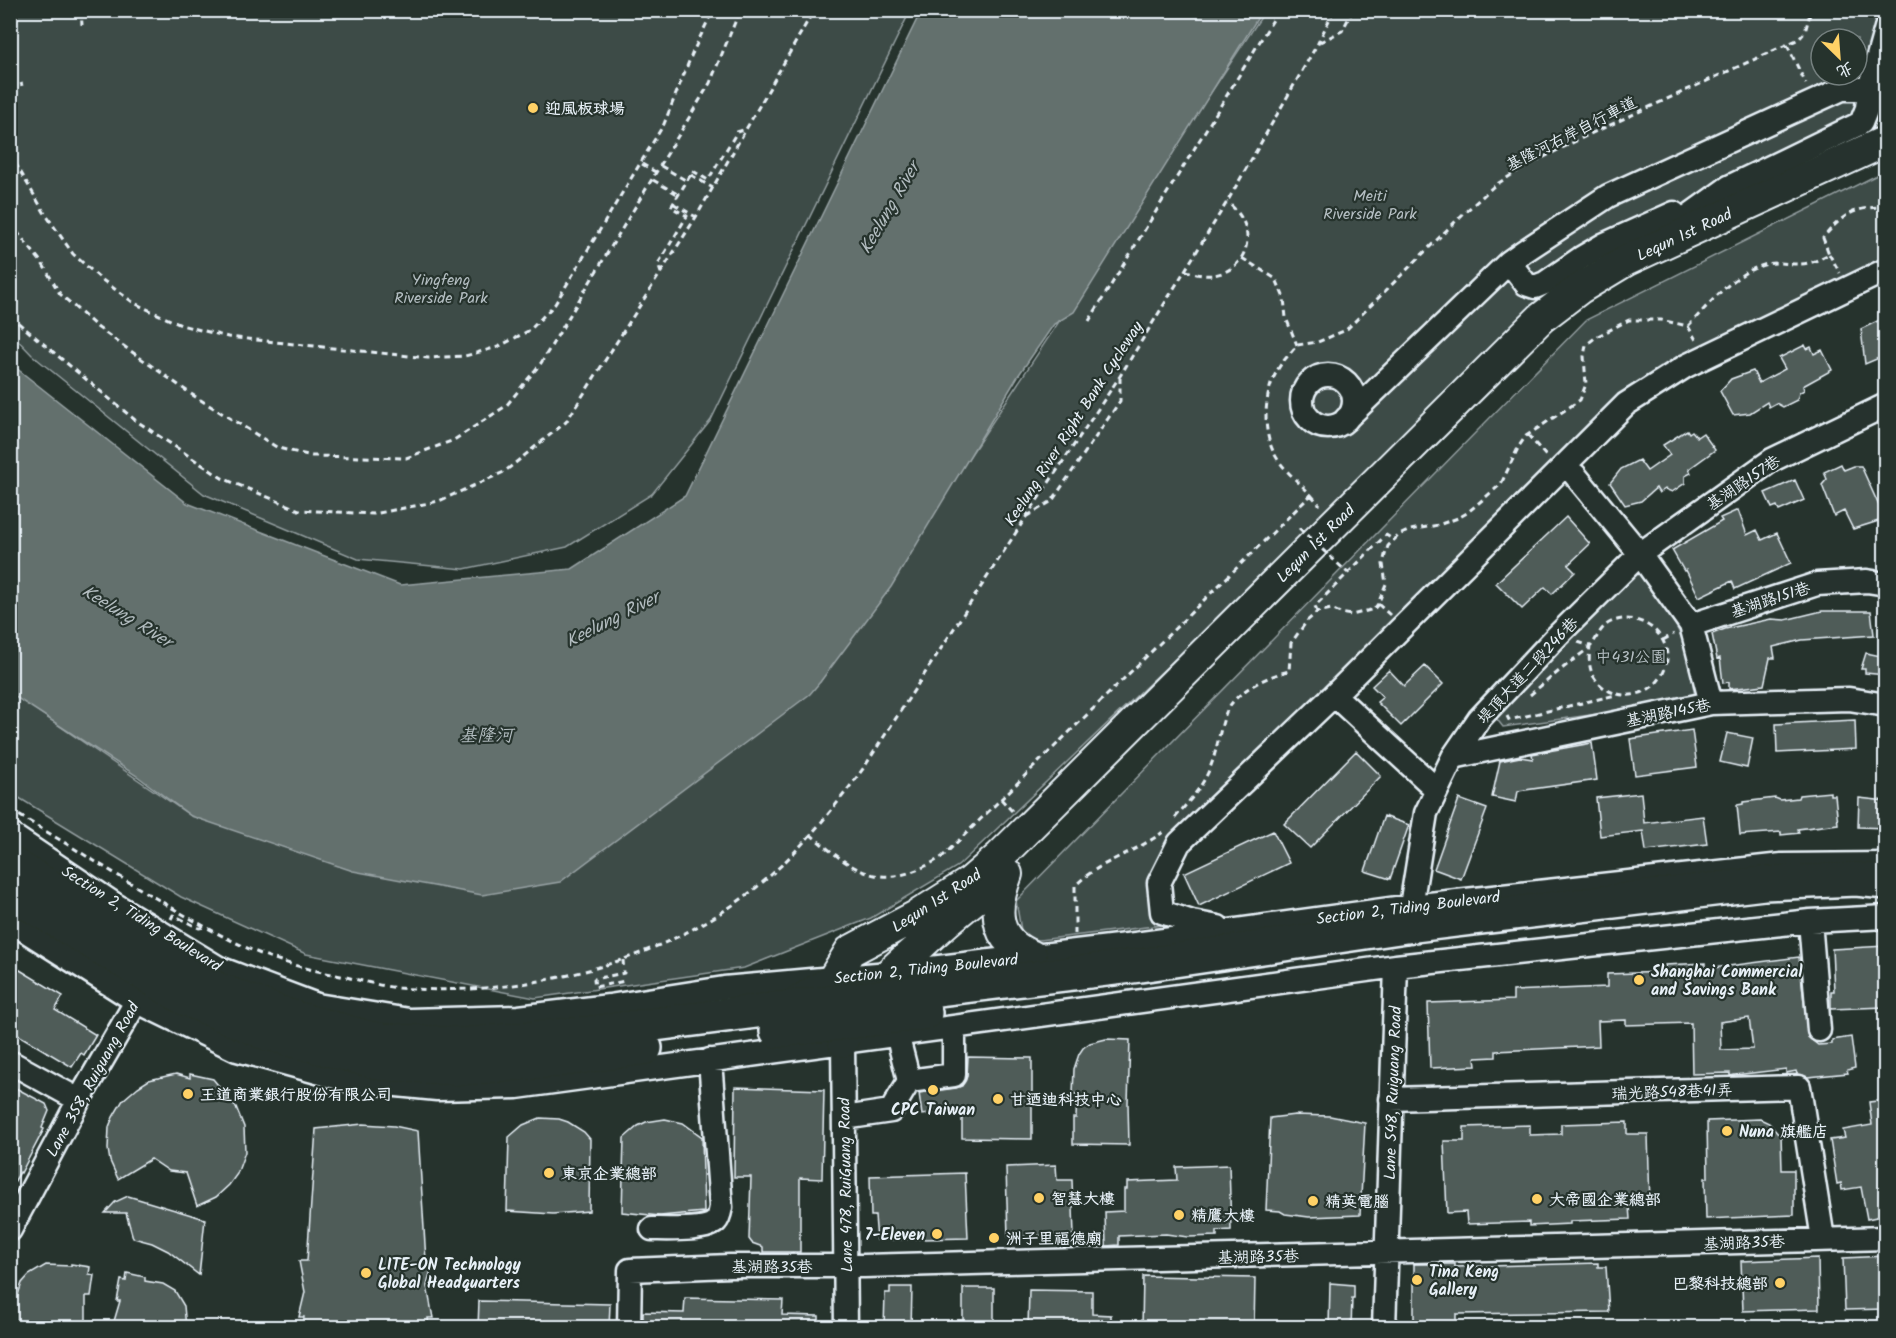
<svg xmlns="http://www.w3.org/2000/svg" width="1896" height="1338" viewBox="0 0 1896 1338" font-family="Kalam,'LXGW WenKai TC',sans-serif">
  <style>
    .green { fill: #3e4b47; stroke: #939ea0; stroke-width: 1.5; fill-rule: evenodd }
    .water { fill: #636f6d; stroke: #98a3a5; stroke-width: 1.5 }
    .building { fill: #505c59; stroke: #e8f1f8; stroke-width: 1.5; fill-rule: evenodd }
    .lines { fill: none; stroke-linecap: round; stroke-linejoin: round }
    .minor-casing { stroke: #e8f1f8; stroke-width: 27 }
    .major-casing { stroke: #e8f1f8; stroke-width: 34 }
    .highway-casing { stroke: #e8f1f8; stroke-width: 38 }
    .path { stroke: #e8f1f8; stroke-width: 3; stroke-dasharray: 6 4.5; stroke-linecap: butt }
    .minor { stroke: #26332d; stroke-width: 22 }
    .major { stroke: #26332d; stroke-width: 30 }
    .highway { stroke: #26332d; stroke-width: 33 }
    .path-bridge { stroke: #e8f1f8; stroke-width: 3; stroke-dasharray: 6 4.5; stroke-linecap: butt }
    .poi-dot { fill: #ffd166; stroke: #26332d; stroke-width: 2 }
    .labels { text-anchor: middle; stroke-width: 4.5; stroke-linejoin: round; paint-order: stroke }
    .poi-label { font-size: 16px; font-weight: bold; fill: #e8f1f8; stroke: #26332d; text-anchor: start }
    .street-label { font-size: 16px; fill: #e8f1f8; stroke: #26332d }
    .park-label { font-size: 16px; fill: #b5bfc3; stroke: #26332d }
    .water-label { font-size: 18px; font-style: italic; fill: #b3bdc0; stroke: #26332d }
  </style>
  <rect width="100%" height="100%" fill="#26332d"/>
  <filter id="ink" filterUnits="userSpaceOnUse"><feTurbulence type="fractalNoise" baseFrequency=".0167" numOctaves="2"/><feDisplacementMap in="SourceGraphic" scale="12" xChannelSelector="R" yChannelSelector="G"/><feConvolveMatrix kernelMatrix="1 2 1 2 8 2 1 2 1" color-interpolation-filters="sRGB"/></filter>
  <g filter="url(#ink)">
    <path class="green" d="M11,10H910V11L711,420L652,494L567,547L464,569L358,559L204,494L32,355L11,333Z
      M1265,11H1885V126L1604,250L958,866L871,918L744,968L535,998L306,954L181,897L11,793L10,692L191,816L820,682ZM1821,39H1857V75H1821Z
      M1885,171V279L1649,392L1563,471L1148,878L1162,925L1023,942L1016,901L1586,320Z
      M1643,573C1661,600 1682,629 1689,661C1692,673 1693,686 1695,698L1693,701L1503,727L1496,718L1497,713L1636,574Z"/>
    <path class="water" d="M921,11H1262L1074,312L1054,324L1018,376L891,587L820,682L810,694L560,882L482,895L353,871L191,816L137,776L11,694V364L187,503L400,585L572,569L685,496Z"/>
    <path class="building" d="M1886,317V355L1865,364L1861,329Z
      M1805,345L1807,349L1811,347L1814,354L1822,350L1832,370L1803,386L1804,390L1799,393L1797,400L1783,407L1776,403L1769,407L1767,402L1750,413L1733,415L1720,391L1731,379L1753,371L1759,383L1785,369L1779,358Z
      M1687,430L1689,433L1692,431L1697,437L1703,433L1715,450L1689,469L1691,473L1685,476V483L1672,492L1665,489L1659,493L1656,488L1641,501L1625,505L1610,483L1621,469L1639,460L1647,471L1670,455L1663,445Z
      M1841,464L1844,470L1854,466H1861L1885,519L1853,529L1844,511L1834,516L1822,485L1827,479L1824,472Z
      M1795,480L1804,500L1779,511L1777,506L1772,508L1765,493Z
      M1738,510L1747,535L1757,530L1762,540L1777,533L1791,563L1735,589L1732,581L1699,597L1686,570L1684,571L1672,550L1722,521L1720,518Z
      M1566,517L1590,544L1568,565L1575,572L1552,594L1545,587L1522,609L1496,583Z
      M1822,611H1871L1874,635L1802,640L1773,647L1775,658H1770L1764,685L1729,689V682L1723,683L1720,658L1717,659L1712,634L1725,629L1771,619L1785,620Z
      M1866,653L1886,657V675L1865,673V669H1861Z
      M1425,666L1443,684L1401,726L1377,702L1383,697L1372,686L1389,670L1404,686Z
      M1855,720L1856,749L1777,753L1776,724Z
      M1692,730L1697,767L1635,775L1630,739Z
      M1727,733L1753,738L1747,768L1720,762Z
      M1592,743L1597,780L1518,791L1516,802L1492,797L1500,761L1520,757L1533,759L1532,754Z
      M1356,751L1381,776L1310,848L1284,824Z
      M1830,792V795H1835L1838,824L1798,829L1799,833L1781,835V832L1740,835L1737,805L1743,804V802L1775,798L1780,800L1798,798L1799,795Z
      M1641,793L1644,823L1703,816L1707,844L1646,851L1643,831L1600,836L1596,798Z
      M1859,798L1886,801V828L1858,827Z
      M1459,799L1487,809L1461,879L1434,869Z
      M1384,816L1409,825L1390,879L1365,871Z
      M1273,831L1289,863L1199,906L1184,873Z
      M1886,946V1007L1831,1009V991H1834L1832,949Z
      M1799,957L1808,1037L1818,1045L1832,1044V1040L1851,1037L1855,1068L1847,1070L1848,1073L1808,1077L1797,1074L1796,1071L1786,1073V1069L1735,1075L1730,1076V1073L1692,1074L1691,1023L1626,1025V1020L1598,1021L1599,1046L1496,1051V1057L1475,1058L1476,1066L1430,1068L1428,1003L1513,1000V991L1607,987V974L1665,972V965L1705,963V969ZM1749,1018L1753,1049L1721,1050L1720,1022Z
      M10,964L63,996L55,1010L96,1035L84,1055L81,1053L72,1067L10,1030Z
      M1106,1039L1130,1040L1128,1103L1129,1145L1073,1144V1118H1076L1077,1094H1073L1074,1069L1079,1054L1083,1048L1090,1043Z
      M968,1057L1032,1058V1139L962,1138V1110L922,1115L919,1093L956,1088L962,1086L967,1076Z
      M176,1074L190,1078V1074L213,1079L236,1107L244,1127L245,1152L237,1174L229,1185L216,1197L197,1206L186,1173L169,1171L151,1159L118,1179L110,1161L108,1149L109,1127L113,1117L123,1100L138,1087L149,1080Z
      M10,1085L46,1104L49,1111L42,1128L44,1129L21,1173L20,1172L10,1189Z
      M735,1087L824,1090L822,1179L800,1178V1252H763V1247L752,1243L749,1239L751,1177H734Z
      M1886,1100V1215L1867,1219L1861,1187L1842,1190L1841,1183L1837,1184L1830,1140L1845,1138L1843,1130L1872,1125L1869,1102Z
      M1295,1115L1330,1116L1365,1123L1360,1215L1309,1217L1285,1214L1280,1211L1266,1210L1270,1118Z
      M540,1118L559,1119L568,1122L584,1132L590,1139L589,1211L553,1214L507,1211L509,1137L523,1125Z
      M665,1119L683,1123L702,1137L704,1212L660,1216L622,1212L624,1138L638,1126L646,1122Z
      M1760,1119L1769,1123L1778,1134H1781L1782,1170H1794V1215L1706,1219L1705,1178H1708L1707,1121Z
      M1627,1122V1134H1648L1650,1205L1629,1206L1630,1219L1570,1221V1224L1529,1226V1222L1467,1224L1466,1212L1447,1213L1444,1141H1464V1127L1530,1125V1135L1561,1134V1124Z
      M363,1124L394,1126L418,1131L426,1261H433L427,1286L433,1318H428L429,1328H303L304,1317H299L305,1292L299,1261H307L316,1129Z
      M1056,1165L1057,1180H1072L1074,1235L1008,1237L1006,1167Z
      M1229,1165L1231,1230L1217,1231V1236L1188,1237L1166,1234L1119,1236V1245L1106,1246L1105,1212L1124,1211V1189H1127V1182L1177,1180L1176,1167Z
      M965,1173L968,1238L877,1240L875,1216H871L870,1176Z
      M128,1196L205,1219L199,1275L168,1251L152,1243L133,1238L126,1213H105L115,1202Z
      M1886,1256V1309L1845,1310L1843,1258Z
      M1818,1258L1819,1309L1743,1311L1741,1261Z
      M1598,1263V1267H1606L1609,1312L1456,1314V1328H1414V1264H1455V1267Z
      M71,1264L90,1267L89,1274L94,1275L91,1296H86V1328H10V1310L13,1309L22,1283L29,1275L46,1265L71,1266Z
      M127,1273L145,1277V1281L163,1284L175,1291L184,1306L186,1328H112L120,1301H117L121,1280L126,1281Z
      M1143,1276L1255,1278L1254,1328H1142Z
      M1330,1283L1354,1285V1298H1352L1351,1328H1329Z
      M890,1287H912L911,1328H884L885,1293H890Z
      M963,1288H994V1328H963Z
      M1029,1290L1092,1291V1314L1111,1315V1328H1028Z
      M685,1298L783,1300L782,1315L819,1316V1328H643V1312L684,1313Z
      M479,1301L610,1304L609,1328H478Z"/>
    <g class="lines">
      <defs>
        <path id="minor" d="M1662,231L1676,225L1729,187L1861,123L1867,108L1869,89L1886,28
          M1509,262L1526,284L1535,287L1545,283L1581,258L1605,244L1674,213
          M1302 401a26 26 0 1 1 52 0a26 26 0 1 1-52 0Z
          M1346,419L1509,262L1523,252L1608,196L1842,89H1869
          M1575,475L1640,554L1691,625L1711,703
          M1691,625L1817,584L1867,581L1886,584
          M1453,757L1711,703L1849,699L1886,705
          M1437,790L1334,695L1626,404L1686,366L1886,270
          M10,834L114,904L219,968L317,1005L409,1020L519,1017L609,1006L724,988L888,973L1135,944L1411,906L1782,865L1886,864
          M1411,906L1426,813L1453,757L1479,719L1557,636L1640,554L1772,460L1886,405
          M10,921L136,1001L237,1050L346,1080L437,1089L517,1087L1396,966L1810,921L1886,917
          M1810,921L1819,1030
          M1218,927L1192,922L1162,912L1159,883L1179,843L1334,695
          M897,1034L909,1081L954,1075V1027
          M843,1042L846,1328
          M10,1062L79,1100
          M1391,1099L1799,1087L1823,1239
          M844,1118L891,1111L909,1081
          M652,1229C666,1229 708,1231 716,1221C719,1218 720,1212 721,1207L710,1060
          M10,1230L79,1100L143,990
          M629,1328L630,1270L730,1266H864L1886,1238
          M1384,1328L1396,966"/>
        <path id="major" d="M1007,874C993,910 993,940 1032,956
          M788,1007L833,979L850,951L918,915L970,882L1000,856L1541,318L1579,289L1627,260L1886,141
          M843,1042C857,1000 887,974 920,946C939,928 959,911 980,895"/>
        <path id="highway" d="M10,862L218,989L290,1016L375,1039L464,1044L585,1033L788,1007L1140,965L1406,926L1764,883L1856,879L1886,882
          M10,893L183,998L264,1033L382,1064L461,1069L563,1060L645,1048
          M777,1031L925,1013"/>
      </defs>
      <use href="#minor" class="minor-casing"/>
      <use href="#major" class="major-casing"/>
      <use href="#highway" class="highway-casing"/>
      <path class="path" d="M81,10L82,25
        M1320,42L1342,31L1353,10
        M1787,45L1806,84
        M10,88L23,84
        M10,154L44,212L73,254L101,279L134,303L181,325L228,337L428,358L465,356L498,347L530,330L555,304L664,124L692,54L713,10
        M642,164L657,173
        M661,166L687,181
        M691,175L713,188
        M1886,176V178
        M653,180L679,195
        M674,204L696,217
        M10,223L42,263L60,294L97,327L191,394L278,448L312,456L406,458L454,440L506,406L541,363L710,83L740,10
        M1829,254L1840,273
        M1242,258L1276,279L1284,298L1286,318L1297,345
        M1185,270C1236,293 1271,236 1227,202
        M661,273L658,264L687,216L671,207L693,171L708,180L737,132L746,129
        M10,316L135,420L222,478L299,510L374,514L439,501L504,472L566,422L696,217L814,10
        M1089,321L1279,10
        M1688,326L1696,340
        M1528,435L1546,456
        M1311,495L1320,505
        M1027,516L1052,501L1120,401V378
        M1378,604L1390,615
        M1317,612L1315,606L1386,535L1394,540
        M1663,640L1674,634
        M1578,642L1590,646
        M1530,695C1544,683 1558,672 1573,660C1578,656 1586,651 1591,646C1598,637 1600,627 1611,622C1641,609 1678,639 1664,671C1652,700 1611,704 1594,677C1588,667 1589,657 1590,646
        M1507,716L1509,720L1616,695
        M1001,799L1012,811
        M10,810C51,834 91,859 132,884C172,908 213,933 256,952C285,964 315,971 346,977C363,981 381,986 398,988C513,997 634,970 730,907C784,871 828,817 865,766L1026,517L1120,376L1227,202L1318,43L1334,10
        M1175,818C1188,802 1202,788 1210,768C1217,751 1219,732 1225,715C1233,692 1267,676 1289,671L1291,643L1307,621L1317,612L1331,609L1340,613L1352,615L1374,609L1378,604L1386,584L1383,564L1385,555L1388,546L1399,535L1410,530L1438,525L1458,518L1467,513L1501,484L1519,446L1526,436L1580,400L1586,384L1584,356L1586,345L1596,337L1629,320H1661L1688,326C1712,302 1732,273 1767,264C1781,261 1795,266 1808,263C1816,262 1823,257 1829,254L1823,238C1843,214 1854,207 1886,207
        M810,834C858,875 883,893 942,857L1311,495C1299,482 1282,469 1274,453C1262,430 1264,393 1277,371C1282,361 1291,353 1297,345L1318,342L1346,330L1462,215L1494,186L1524,167L1588,135L1799,39L1805,32L1811,10
        M171,919L173,915L199,928L204,927
        M1075,934V886C1099,861 1135,853 1163,832
        M623,960L624,973L594,979L595,987L625,981"/>
      <use href="#minor" class="minor"/>
      <use href="#major" class="major"/>
      <use href="#highway" class="highway"/>
      <path class="path-bridge" d="M1299,528L1348,573"/>
    </g>
  </g>
  <g class="poi-dot">
    <circle cx="533" cy="108" r="6"/>
    <circle cx="1639" cy="980" r="6"/>
    <circle cx="933" cy="1090" r="6"/>
    <circle cx="188" cy="1094" r="6"/>
    <circle cx="998" cy="1099" r="6"/>
    <circle cx="1727" cy="1131" r="6"/>
    <circle cx="549" cy="1173" r="6"/>
    <circle cx="1039" cy="1198" r="6"/>
    <circle cx="1537" cy="1199" r="6"/>
    <circle cx="1313" cy="1201" r="6"/>
    <circle cx="1179" cy="1215" r="6"/>
    <circle cx="937" cy="1234" r="6"/>
    <circle cx="994" cy="1238" r="6"/>
    <circle cx="366" cy="1273" r="6"/>
    <circle cx="1417" cy="1280" r="6"/>
    <circle cx="1780" cy="1283" r="6"/>
  </g>
  <g class="labels">
    <g class="poi-label">
      <text x="545" y="114">迎風板球場</text>
      <text x="1651" y="977">Shanghai Commercial<tspan x="1651" dy="18">and Savings Bank</tspan></text>
      <text x="200" y="1100">王道商業銀行股份有限公司</text>
      <text x="1010" y="1105">甘迺迪科技中心</text>
      <text x="933" y="1115" text-anchor="middle">CPC Taiwan</text>
      <text x="1739" y="1137">Nuna 旗艦店</text>
      <text x="561" y="1179">東京企業總部</text>
      <text x="1051" y="1204">智慧大樓</text>
      <text x="1549" y="1205">大帝國企業總部</text>
      <text x="1325" y="1207">精英電腦</text>
      <text x="1191" y="1221">精鷹大樓</text>
      <text x="925" y="1240" text-anchor="end">7-Eleven</text>
      <text x="1006" y="1244">洲子里福德廟</text>
      <text x="378" y="1270">LITE-ON Technology<tspan x="378" dy="18">Global Headquarters</tspan></text>
      <text x="1429" y="1277">Tina Keng<tspan x="1429" dy="18">Gallery</tspan></text>
      <text x="1768" y="1289" text-anchor="end">巴黎科技總部</text>
    </g>
    <g class="street-label">
      <text transform="translate(1571 133) rotate(-27)" y="6">基隆河右岸自行車道</text>
      <text transform="translate(1684 234) rotate(-25)" y="6">Lequn 1st Road</text>
      <text transform="translate(1073 423) rotate(-57)" y="6">Keelung River Right Bank Cycleway</text>
      <text transform="translate(1743 482) rotate(-34)" y="6">基湖路157巷</text>
      <text transform="translate(1315 543) rotate(-45)" y="6">Lequn 1st Road</text>
      <text transform="translate(1770 599) rotate(-18)" y="6">基湖路151巷</text>
      <text transform="translate(1527 670) rotate(-47)" y="6">堤頂大道二段246巷</text>
      <text transform="translate(1668 712) rotate(-11)" y="6">基湖路145巷</text>
      <text transform="translate(936 900) rotate(-33)" y="6">Lequn 1st Road</text>
      <text transform="translate(1408 907) rotate(-7)" y="6">Section 2, Tiding Boulevard</text>
      <text transform="translate(142 918) rotate(32)" y="6">Section 2, Tiding Boulevard</text>
      <text transform="translate(926 968) rotate(-6)" y="6">Section 2, Tiding Boulevard</text>
      <text transform="translate(92 1079) rotate(-61)" y="6">Lane 358, Ruiguang Road</text>
      <text transform="translate(1672 1091) rotate(-2)" y="6">瑞光路548巷41弄</text>
      <text transform="translate(1392 1093) rotate(-88)" y="6">Lane 548, Ruiguang Road</text>
      <text transform="translate(845 1185) rotate(-91)" y="6">Lane 478, RuiGuang Road</text>
      <text transform="translate(1744 1242) rotate(-2)" y="6">基湖路35巷</text>
      <text transform="translate(1258 1256) rotate(-1)" y="6">基湖路35巷</text>
      <text x="772" y="1272">基湖路35巷</text>
    </g>
    <g class="park-label">
      <text x="1370" y="201">Meiti<tspan x="1370" dy="18">Riverside Park</tspan></text>
      <text x="441" y="285">Yingfeng<tspan x="441" dy="18">Riverside Park</tspan></text>
      <text x="1631" y="662">中431公園</text>
    </g>
    <g class="water-label">
      <text transform="translate(889 208) rotate(-60)" y="6">Keelung River</text>
      <text transform="translate(127 616) rotate(32)" y="6">Keelung River</text>
      <text transform="translate(612 619) rotate(-27)" y="6">Keelung River</text>
      <text x="486" y="741">基隆河</text>
    </g>
  </g>
  <rect width="1896" height="1338" fill="none" stroke="#26332d" stroke-width="36"/>
  <rect x="18" y="18" width="1860" height="1302" fill="none" stroke="#e8f1f8" stroke-width="2" filter="url(#ink)"/>
  <g transform="translate(1839 57) rotate(155)"><circle r="28" fill="#26332d" stroke="#747f7e" stroke-width="1.5"/>
  <path d="M0-4.5L10 22L0 15L-10 22Z" fill="#ffd166"/>
  <text y="-9" font-size="16" font-weight="bold" text-anchor="middle" fill="#e8f1f8">北</text>
  </g>
</svg>
